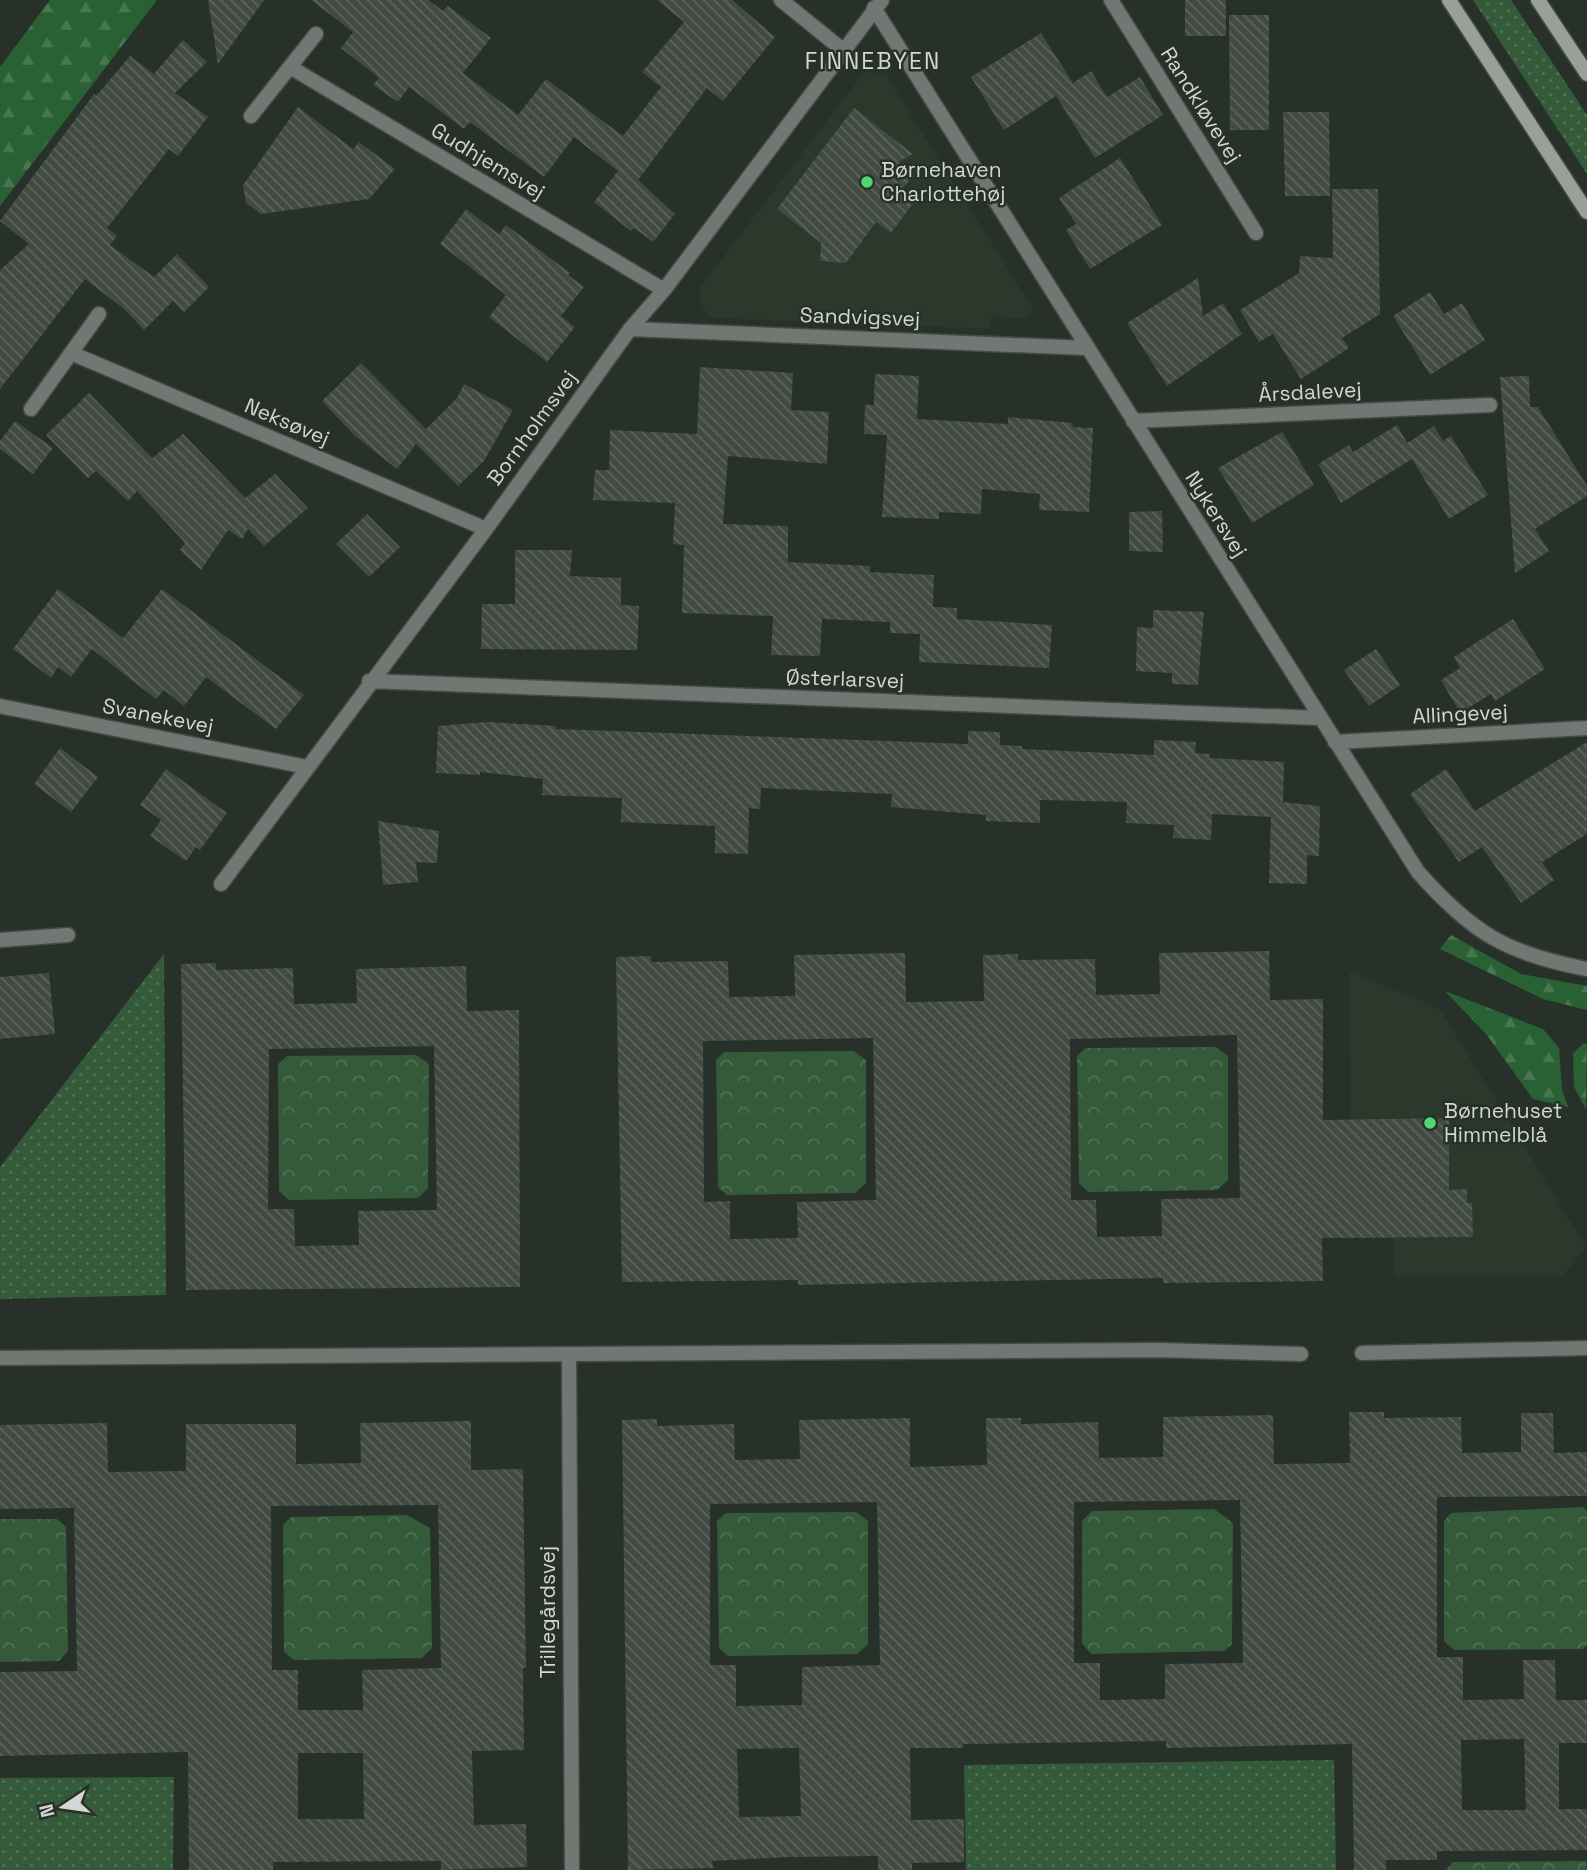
<svg xmlns="http://www.w3.org/2000/svg" width="1587" height="1870" viewBox="0 0 1587 1870" font-family="'Space Grotesk',sans-serif">
  <style>
    .built { fill: #2a392c }
    .grass { fill: url(#grass-dots) }
    .forest { fill: url(#forest-firs) }
    .park { fill: url(#park-crowns) }
    .building { fill: url(#building-back-hatch); fill-rule: evenodd }
    .lines { fill: none; stroke-linecap: round; stroke-linejoin: round }
    .service-casing { stroke: #434c44; stroke-width: 17 }
    .minor-casing { stroke: #434c44; stroke-width: 17 }
    .secondary-casing { stroke: #434c44; stroke-width: 17 }
    .service { stroke: #727773; stroke-width: 14 }
    .minor { stroke: #727773; stroke-width: 14 }
    .secondary { stroke: #98a099; stroke-width: 14 }
    .poi-dot { fill: #52d673; stroke: #283129; stroke-width: 2.5 }
    .labels { text-anchor: middle; stroke-width: 5; stroke-linejoin: round; paint-order: stroke }
    .street-label { font-size: 21px; fill: #d2d7d2; stroke: #283129 }
    .poi-label { font-size: 21px; fill: #d2d7d2; stroke: #283129; text-anchor: start }
    .neighbourhood-label { font-size: 23px; letter-spacing: 2px; fill: #d2d7d2; stroke: #283129 }
  </style>
  <defs>
    <pattern id="grass-dots" width="8" height="8" patternUnits="userSpaceOnUse" patternTransform="scale(1.75)"><rect width="8" height="8" fill="#345a3a"/><path d="M2 2h.1M6 6h.1" fill="none" stroke="#507156" stroke-width="1.8" stroke-linecap="round"/></pattern>
    <pattern id="forest-firs" width="22" height="20" patternUnits="userSpaceOnUse" patternTransform="scale(1.75)"><rect width="22" height="20" fill="#296135"/><path d="M5 1l3.5 6h-7zM16 11l3.5 6h-7z" fill="#477751"/></pattern>
    <pattern id="park-crowns" width="20" height="18" patternUnits="userSpaceOnUse" patternTransform="scale(1.75)"><rect width="20" height="18" fill="#345a3a"/><path d="M2 6a3 3 0 1 1 6 0M12 15a3 3 0 1 1 6 0" fill="none" stroke="#507156"/></pattern>
    <pattern id="building-back-hatch" width="6" height="6" patternUnits="userSpaceOnUse" patternTransform="scale(1.75)"><rect width="6" height="6" fill="#414b42"/><path d="M-1 5l2 2M0 0l6 6M5-1l2 2" fill="none" stroke="#5c645c"/></pattern>
  </defs>
  <rect width="100%" height="100%" fill="#283129"/>
  <path class="built" d="M865,71L886,75L1033,309L1026,319L992,316L990,329L712,318L701,305L699,289Z
    M1349,971L1440,1009L1586,1247L1564,1275L1394,1276L1393,1238H1353Z"/>
  <path class="grass" d="M1473,0H1511L1587,115V174Z
    M164,954L166,1295L0,1299V1167Z
    M1334,1760L1336,1870H966L964,1765Z
    M174,1777L173,1870H0V1778Z"/>
  <path class="forest" d="M50,0H157L0,206V67Z
    M1451,935L1521,974L1587,986V1010L1543,999L1440,949Z
    M1445,991L1543,1029L1559,1048L1562,1089L1568,1107L1533,1099L1486,1034Z
    M1584,1043L1587,1044L1586,1109L1574,1087L1573,1053Z"/>
  <path class="park" d="M1216,1047L1228,1056V1180L1217,1190L1088,1192L1079,1183L1077,1056L1086,1048Z
    M854,1051L866,1060V1183L855,1193L727,1195L718,1187L716,1060L724,1052Z
    M416,1055L429,1064L428,1188L418,1198L289,1200L279,1191L278,1064L287,1056Z
    M1583,1507L1587,1511V1645L1583,1649L1454,1650L1444,1641V1521L1451,1513Z
    M1214,1509L1233,1523L1232,1644L1224,1651L1091,1654L1082,1643V1521L1092,1511Z
    M856,1512L868,1521V1644L857,1654L728,1656L719,1648L717,1521L726,1513Z
    M407,1515L430,1528L432,1648L422,1658L294,1660L284,1652L283,1525L291,1517Z
    M0,1519H57L66,1527L68,1651L59,1661L0,1662Z
    M1453,1862L1586,1861L1587,1870H1446Z"/>
  <path class="building" d="M208,0H264L218,64Z
    M311,0H428L443,11L448,6L491,38L463,73L518,115L546,79L623,136L661,87L642,72L684,22L657,0H732L775,37L723,101L707,88L638,180L675,214L653,242L634,228L631,231L594,202L618,171L574,137L544,177L470,122L464,129L409,87L398,102L373,85L379,78L341,48L353,32Z
    M1185,0H1226V36H1185Z
    M1229,15H1269V130H1230Z
    M1041,33L1073,83L1091,71L1107,97L1140,77L1163,115L1095,158L1056,96L1004,130L971,77Z
    M183,40L207,62L175,93L208,117L178,156L169,149L107,228L117,236L110,245L154,277L177,254L209,287L184,312L173,301L144,330L123,308L85,279L0,389V270L29,244L0,221L94,94L96,96L130,56L154,74Z
    M298,107L353,149L359,142L395,169L369,199L261,214L246,203L243,185Z
    M854,108L913,154L898,162L914,174L900,192L914,202L891,233L876,222L846,263L820,261L821,243L777,209Z
    M1283,112H1329L1330,196H1285Z
    M1120,158L1162,225L1090,269L1066,230L1076,224L1059,198Z
    M1332,189H1378L1380,314L1342,338L1349,348L1301,379L1273,334L1259,342L1240,310L1299,273L1300,256L1333,258Z
    M466,209L499,234L506,225L570,273L568,275L584,287L561,316L575,327L547,362L489,317L506,295L440,244Z
    M1198,278L1203,316L1223,303L1242,334L1167,386L1127,323Z
    M1430,292L1444,314L1462,303L1485,340L1430,375L1393,316Z
    M361,363L426,429L457,398L464,384L513,410L484,461L458,486L416,444L397,469L354,435L322,401Z
    M700,367L793,373L791,410L829,412L827,464L728,456L723,524L788,526V562L870,566V572L934,575L933,607L957,608V619L1052,625L1049,668L919,662L920,634L890,633V622L822,619L820,656L771,655L773,616L682,613L684,545L673,544L675,503L593,500L595,470H609L610,430L697,434Z
    M875,374L919,376L917,419L1008,424V417L1073,423L1072,427L1093,428L1089,512L1039,510L1040,494L982,489L981,514L939,512V519L882,517L887,435L864,434L865,405H874Z
    M1529,376L1530,407H1538L1587,486V496L1535,529L1549,551L1515,573L1500,377Z
    M89,393L152,458L183,434L245,498L275,474L308,508L264,546L248,529L242,539L228,530L201,570L180,550L185,543L137,491L128,501L96,471L88,478L46,435Z
    M15,421L53,448L33,474L0,449V441Z
    M1397,425L1407,443L1434,426L1443,441L1451,436L1488,495L1449,519L1412,459L1341,503L1318,464L1349,445L1353,452Z
    M1282,432L1314,485L1252,523L1218,468Z
    M1162,511L1163,552L1129,551V512Z
    M367,514L400,547L369,577L336,544Z
    M515,550H572L570,576L621,578V605L639,606L637,650L481,649L482,604H515Z
    M58,589L123,638L162,589L304,695L276,729L206,677L184,706L164,690L156,699L92,649L71,677L58,667L51,678L13,649Z
    M1153,610L1204,612L1198,685L1172,684V673L1136,671L1137,627L1153,628Z
    M1513,619L1545,669L1495,701L1491,694L1460,713L1441,680L1460,668L1454,657Z
    M1376,649L1400,685L1369,706L1344,670Z
    M488,722L556,726V729L968,744V731L1000,732V745L1022,746V749L1154,755V740L1196,742L1195,753L1210,754L1209,758L1284,762L1283,802L1320,806L1319,856L1307,855V884L1269,883L1271,817L1212,814L1211,840L1173,838L1174,825L1126,823L1127,802L1040,800V823L986,821V815L891,807L892,794L761,788L760,809L749,808L748,854L715,853V826L621,822L622,798L542,795L543,779L480,772V775L436,773L438,726Z
    M1587,742V834L1542,862L1554,880L1521,903L1482,847L1459,862L1410,794L1446,769L1475,811Z
    M60,748L98,777L71,812L34,784Z
    M166,769L227,813L200,850L196,847L186,861L150,836L161,820L140,805Z
    M378,821L439,831L437,863L416,862L418,882L383,885Z
    M1269,951L1270,1000L1323,999V1120L1449,1118V1190L1467,1189V1203H1472L1473,1237L1322,1238L1323,1281L1163,1283V1278L798,1285V1280L622,1282L616,957L651,956V962L728,961L729,997L795,996L794,955L905,953L906,1002L984,1001L983,955L1018,954V960L1095,959L1096,995L1160,994L1159,953ZM1237,1035L1240,1198L1161,1199L1162,1236L1097,1237L1096,1200H1071L1070,1039ZM873,1038L876,1200L797,1202L798,1238L730,1239V1201L704,1202L703,1041Z
    M216,963V970L293,968L294,1004L357,1003L356,969L466,966L467,1011L519,1010L520,1287L186,1290L181,964ZM434,1046L437,1210L358,1211L359,1245L295,1246L294,1209H268L269,1049Z
    M49,973L55,1034L0,1039V977Z
    M1349,1412H1384V1418L1461,1417L1462,1453L1521,1452V1413H1553L1554,1453L1587,1452V1496L1437,1497V1657H1463V1700L1524,1699L1523,1660H1555L1556,1700H1587V1743H1559V1809H1587V1850L1437,1851V1860H1386V1870H1354L1352,1744L1166,1748V1741L963,1744V1748H910L911,1820L964,1819V1862L912,1863V1870H878V1856L789,1857L712,1861L713,1868L628,1870L622,1420L657,1419V1426L734,1424L735,1460L800,1459L799,1420L910,1418V1467L987,1465L986,1418H1021V1424L1098,1422L1099,1458L1163,1457V1417L1273,1415L1274,1464L1350,1463ZM1240,1500L1243,1663L1165,1664V1699L1100,1700V1663H1074V1502ZM877,1502L880,1665L802,1667V1705L736,1706V1665H710V1504ZM1524,1739L1526,1810H1462L1461,1740ZM799,1748L801,1816L739,1817L737,1749Z
    M471,1421V1470L523,1469L526,1668H523L524,1750L472,1751L474,1825L526,1824L527,1867L441,1870V1861L273,1862V1870H189L188,1752L0,1756V1672L77,1671L74,1508L0,1509V1425L107,1423L108,1472L186,1471V1424H296V1464L361,1463L360,1423ZM438,1505L441,1668L362,1670L363,1710H298V1670H272L271,1506ZM298,1753H363L364,1819H298Z"/>
  <g class="lines">
    <defs>
      <path id="service" d="M1362,1353L1587,1348
        M0,1358L1158,1350L1301,1354"/>
      <path id="minor" d="M781,0L844,51
        M1111,0L1256,233
        M874,8L1418,872C1472,933 1507,954 1587,969
        M290,67L664,290
        M251,116L316,34
        M630,329L1087,348
        M71,353L486,529
        M31,409L99,314
        M1133,421L1490,405
        M369,681L1319,718
        M0,706L307,767
        M1335,742L1587,728
        M221,884L486,529L630,329L664,290L882,0
        M0,940L68,935
        M569,1354L572,1870"/>
      <path id="secondary" d="M1449,0L1587,212
        M1538,0L1587,74"/>
    </defs>
    <use href="#service" class="service-casing"/>
    <use href="#minor" class="minor-casing"/>
    <use href="#secondary" class="secondary-casing"/>
    <use href="#service" class="service"/>
    <use href="#minor" class="minor"/>
    <use href="#secondary" class="secondary"/>
  </g>
  <g class="poi-dot">
    <circle cx="867" cy="182" r="7"/>
    <circle cx="1430" cy="1123" r="7"/>
  </g>
  <g class="labels">
    <g class="street-label">
      <text transform="translate(1201 105) rotate(58)" y="7">Randkløvevej</text>
      <text transform="translate(488 161) rotate(31)" y="7">Gudhjemsvej</text>
      <text transform="translate(860 317) rotate(2)" y="7">Sandvigsvej</text>
      <text transform="translate(1310 392) rotate(-3)" y="7">Årsdalevej</text>
      <text transform="translate(287 422) rotate(23)" y="7">Neksøvej</text>
      <text transform="translate(532 428) rotate(-54)" y="7">Bornholmsvej</text>
      <text transform="translate(1216 514) rotate(58)" y="7">Nykersvej</text>
      <text transform="translate(845 679) rotate(2)" y="7">Østerlarsvej</text>
      <text transform="translate(1460 714) rotate(-3)" y="7">Allingevej</text>
      <text transform="translate(158 716) rotate(11)" y="7">Svanekevej</text>
      <text transform="translate(548 1612) rotate(-90)" y="7">Trillegårdsvej</text>
    </g>
    <g class="poi-label">
      <text x="881" y="177">Børnehaven<tspan x="881" dy="24">Charlottehøj</tspan></text>
      <text x="1444" y="1118">Børnehuset<tspan x="1444" dy="24">Himmelblå</tspan></text>
    </g>
    <g class="neighbourhood-label">
      <text x="873" y="69">FINNEBYEN</text>
    </g>
  </g>
  <g transform="translate(63 1807) rotate(257)" stroke="#283129" stroke-width="5" paint-order="stroke">
  <path d="M0-5L12 26L0 18L-12 26Z" fill="#d2d7d2"/>
  <text y="-10" font-size="19" font-weight="bold" text-anchor="middle" fill="#d2d7d2">N</text>
  </g>
</svg>
